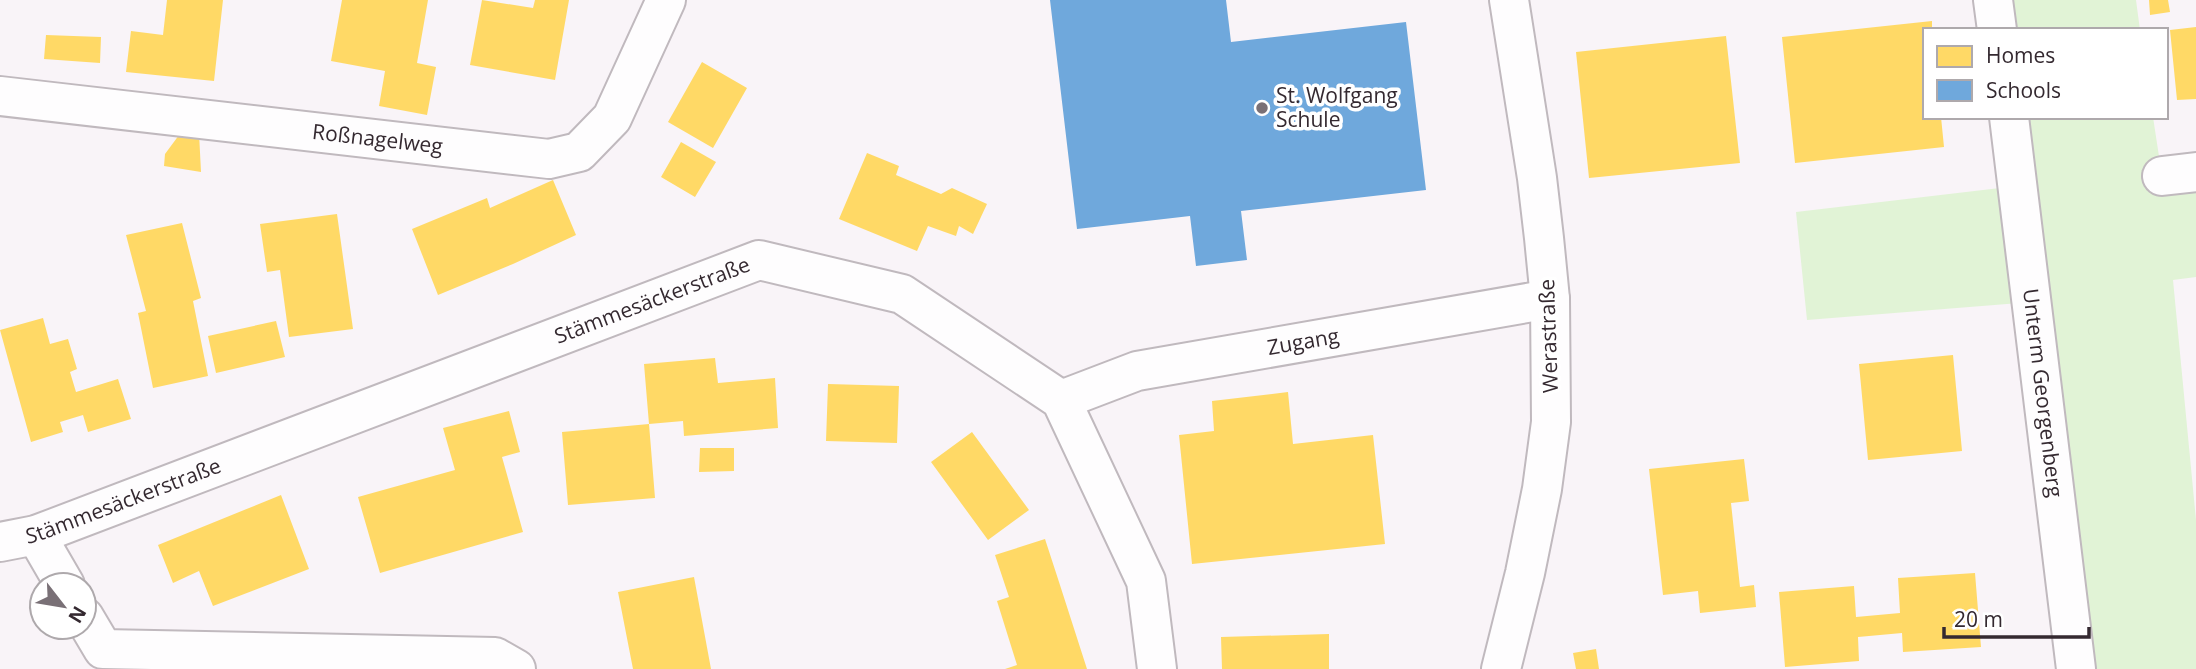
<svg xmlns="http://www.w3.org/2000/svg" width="2196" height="669" viewBox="0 0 2196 669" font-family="'Open Sans',sans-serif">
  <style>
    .green { fill: #e1f3d6 }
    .homes { fill: #ffd966 }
    .schools { fill: #6fa8dc }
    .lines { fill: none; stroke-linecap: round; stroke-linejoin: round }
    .pedestrian-casing { stroke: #c0b9be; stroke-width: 42 }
    .minor-casing { stroke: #c0b9be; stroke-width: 42 }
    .pedestrian { stroke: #fefdfe; stroke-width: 38 }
    .minor { stroke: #fefdfe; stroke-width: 38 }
    .poi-dot { fill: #797076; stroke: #fff; stroke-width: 2.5 }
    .labels { text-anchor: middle; stroke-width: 7; stroke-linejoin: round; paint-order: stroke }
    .poi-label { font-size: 21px; fill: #342930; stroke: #fff; text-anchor: start }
    .street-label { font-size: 21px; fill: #342930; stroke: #fff }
  </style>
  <rect width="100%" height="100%" fill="#f9f4f8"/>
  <path class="green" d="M1993,0H2136L2140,30H1997Z
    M2009,117H2153L2162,176L2196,172V277L2173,280L2196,520V669H2076L2032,302L1807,320L1796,212L2017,186Z"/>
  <path class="homes" d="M167,0H223L214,81L126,72L131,31L163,35Z
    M342,0H428L417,63L436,67L427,115L379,106L385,71L331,61Z
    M482,0L533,8L535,0H569L555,80L470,65Z
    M2149,0H2168L2170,12L2150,15Z
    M1932,21V30H1925V117H1941L1944,147L1795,163L1782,37Z
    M2196,27V99L2177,100L2170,30Z
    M46,35L101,37L100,63L44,59Z
    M1726,36L1740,163L1589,178L1576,52Z
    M702,62L747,88L713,148L668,122Z
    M182,131L199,133L201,172L164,166L165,154Z
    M681,142L716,162L695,197L661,177Z
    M867,153L899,166L896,175L941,194L952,188L987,204L973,234L959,226L956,236L928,226L917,251L839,219Z
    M553,180L576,235L513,264L438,295L412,229L487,198L490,208Z
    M337,214L353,329L289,337L280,270L267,272L260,224Z
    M182,223L201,298L193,301L208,376L153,388L138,313L146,311L126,235Z
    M43,318L50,344L68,339L77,369L70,372L76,392L118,379L131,419L88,432L83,415L60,422L63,432L31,442L0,330Z
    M276,321L285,357L216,373L208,336Z
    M1953,355L1962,451L1868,460L1859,364Z
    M715,358L718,383L775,378L778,428L684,436L683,421L649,424L655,498L568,505L562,432L649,424L644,364Z
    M828,384L899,386L897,443L826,441Z
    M1288,392L1293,444L1373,435L1385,544L1192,564L1179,435L1214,431L1212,401Z
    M509,411L520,452L502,457L523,532L380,573L358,497L455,470L443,428Z
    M972,432L1029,510L988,540L931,462Z
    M700,448H734V471L699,472Z
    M1744,459L1749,501L1731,503L1740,587L1754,585L1756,607L1700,613L1698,591L1663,595L1649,469Z
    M281,495L309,569L213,606L199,571L173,583L158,545Z
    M1045,539L1059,582L1087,669H1005L1017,665L997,601L1009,597L995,555Z
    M1975,573L1981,647L1903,652L1902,633L1858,637L1859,661L1785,667L1779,592L1854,586L1856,617L1900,613L1898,578Z
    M694,577L711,669H633L618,592Z
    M1329,634V669H1222L1221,637Z
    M1596,649L1599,669H1576L1573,653Z"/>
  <path class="schools" d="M1050,0H1226L1231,42L1406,22L1426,190L1241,211L1247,260L1196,266L1190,216L1077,229Z"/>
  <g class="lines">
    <defs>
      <path id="pedestrian" d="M2162,176L2196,172"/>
      <g id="minor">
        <path d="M1993,0L1997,30"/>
        <path id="s1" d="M0,96L549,159L579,152L612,118L666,0"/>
        <path id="s2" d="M2009,117L2076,669"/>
        <path id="s3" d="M1061,400L1137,371L1550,299"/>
        <path d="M36,535L65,585"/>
        <path id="s4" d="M0,542L36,535L759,260L902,294L1061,400L1146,581L1157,669"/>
        <path d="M84,617L103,649L495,657L516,669"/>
        <path d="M1501,669L1525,573L1542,489L1551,422L1550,299L1544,238L1537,178L1509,0"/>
      </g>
    </defs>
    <use href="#pedestrian" class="pedestrian-casing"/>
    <use href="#minor" class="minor-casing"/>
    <use href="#pedestrian" class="pedestrian"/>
    <use href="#minor" class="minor"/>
  </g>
  <circle class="poi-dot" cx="1262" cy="108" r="7"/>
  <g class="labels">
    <g class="poi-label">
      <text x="1276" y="103">St. Wolfgang<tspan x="1276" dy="24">Schule</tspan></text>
    </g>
    <g class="street-label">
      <text dy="7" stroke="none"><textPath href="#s1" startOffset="380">Roßnagelweg</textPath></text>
      <text dy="7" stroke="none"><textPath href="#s4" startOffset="696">Stämmesäckerstraße</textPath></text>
      <text transform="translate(1549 336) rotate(-92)" y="7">Werastraße</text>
      <text dy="7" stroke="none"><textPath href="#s3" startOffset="250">Zugang</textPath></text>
      <text dy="7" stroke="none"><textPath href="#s2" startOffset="278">Unterm Georgenberg</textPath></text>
      <text dy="7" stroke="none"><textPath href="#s4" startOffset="130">Stämmesäckerstraße</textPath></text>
    </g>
  </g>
  <rect x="1923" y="28" width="245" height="91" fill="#ffffff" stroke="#aea9ac" stroke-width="2"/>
  <rect x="1937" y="46" width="35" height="21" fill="#ffd966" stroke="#aea9ac" stroke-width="2"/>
  <text x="1986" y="63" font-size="21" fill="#342930">Homes</text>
  <rect x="1937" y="80" width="35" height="21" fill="#6fa8dc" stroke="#aea9ac" stroke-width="2"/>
  <text x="1986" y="98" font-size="21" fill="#342930">Schools</text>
  <g transform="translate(63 606) rotate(121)"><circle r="33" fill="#ffffff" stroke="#aea9ac" stroke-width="2"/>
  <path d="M0-5L12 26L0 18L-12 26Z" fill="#797076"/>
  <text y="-10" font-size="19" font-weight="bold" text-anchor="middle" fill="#342930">N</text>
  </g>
  <path d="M1944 627v10h145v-10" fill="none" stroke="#342930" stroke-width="3.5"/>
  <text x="1954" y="627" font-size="21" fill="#342930" stroke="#ffffff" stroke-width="5" paint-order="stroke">20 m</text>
</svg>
